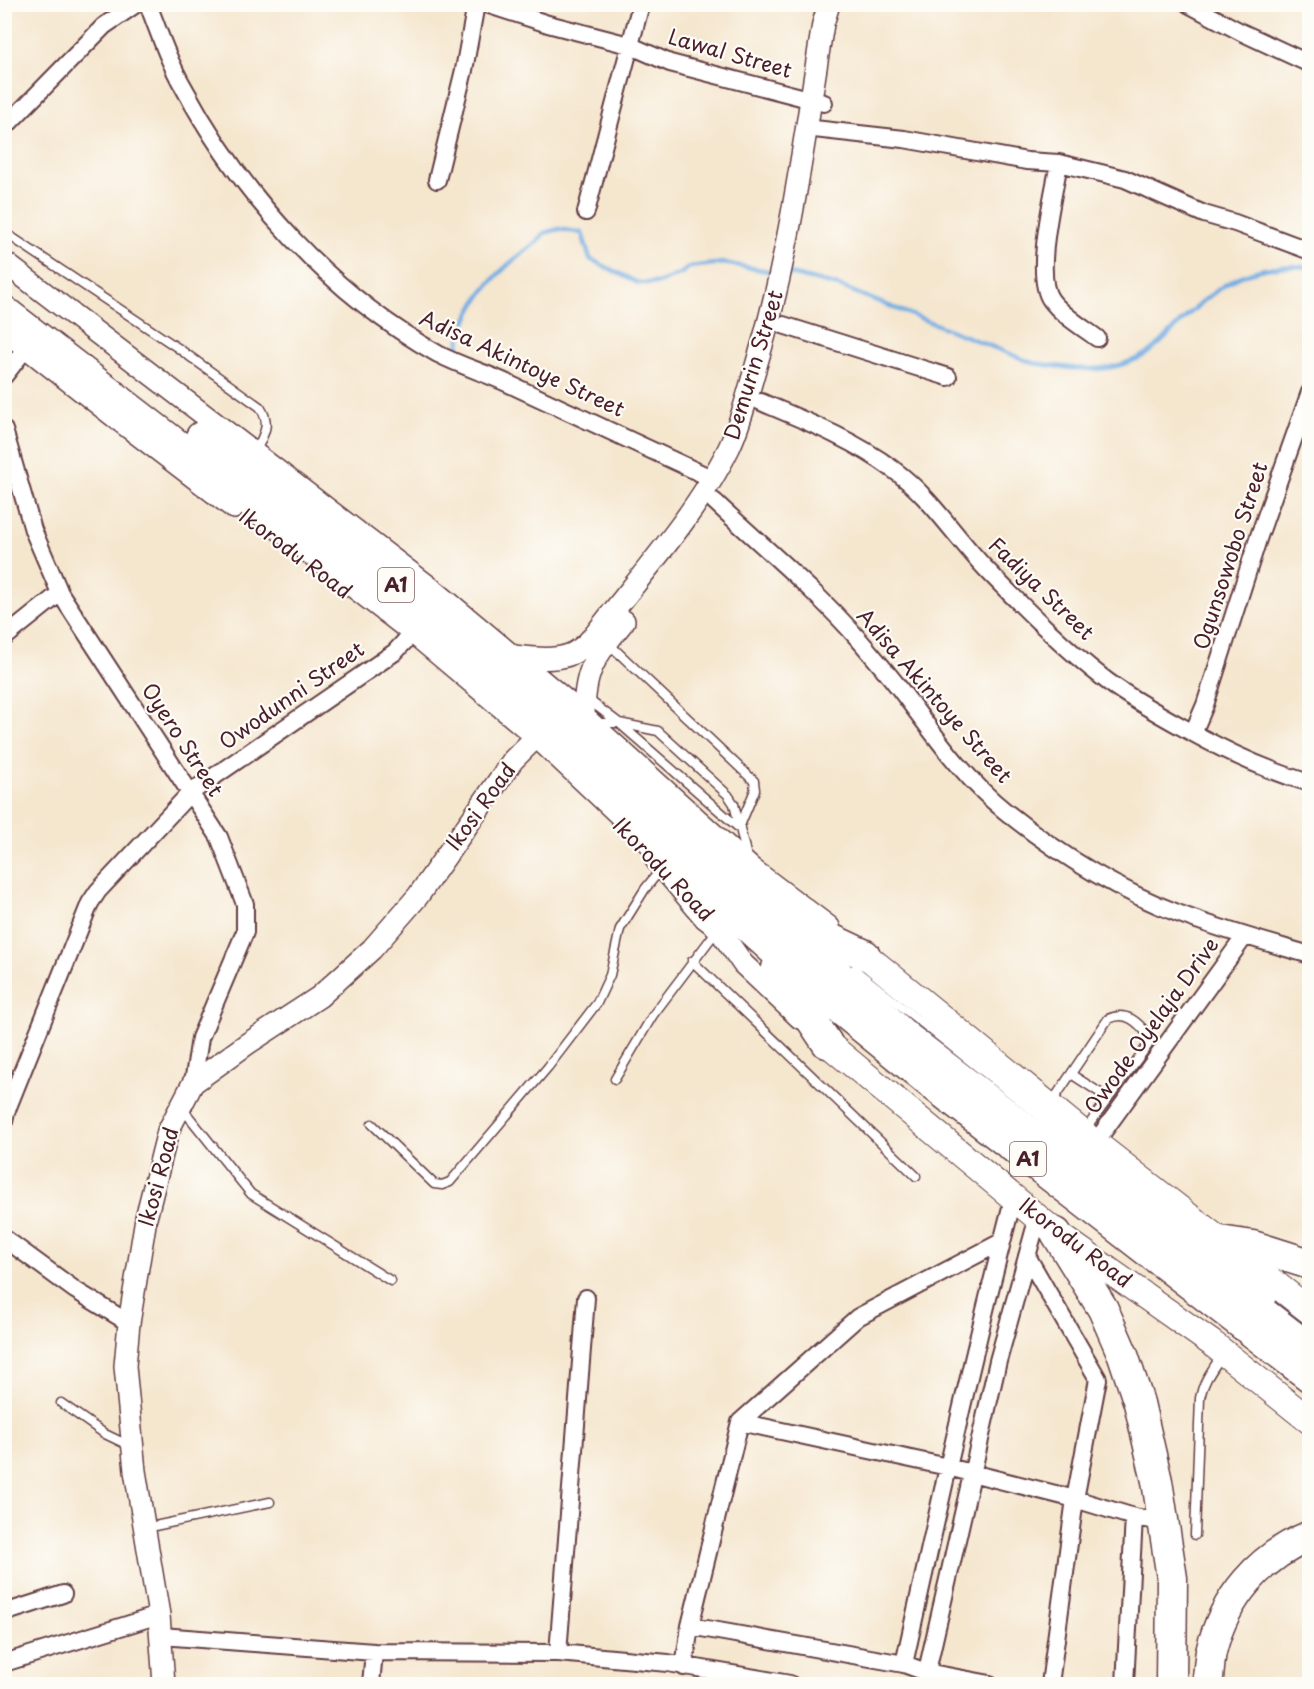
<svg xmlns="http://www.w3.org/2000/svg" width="1314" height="1689" viewBox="0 0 1314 1689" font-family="'Playpen Sans',sans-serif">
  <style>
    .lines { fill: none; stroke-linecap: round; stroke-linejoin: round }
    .stream { stroke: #73ade3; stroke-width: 4.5 }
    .service-casing { stroke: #643d43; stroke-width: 11 }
    .minor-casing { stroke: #643d43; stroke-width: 20 }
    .tertiary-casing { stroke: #643d43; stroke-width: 24 }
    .primary-casing { stroke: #643d43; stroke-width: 28 }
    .motorway-casing { stroke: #643d43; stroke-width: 33 }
    .service { stroke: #fff; stroke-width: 8 }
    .minor { stroke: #fff; stroke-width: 16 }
    .tertiary { stroke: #fff; stroke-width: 21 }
    .primary { stroke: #fff; stroke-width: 26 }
    .motorway { stroke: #fff; stroke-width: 30 }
    .labels { text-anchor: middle; stroke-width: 4.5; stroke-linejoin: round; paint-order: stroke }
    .shield { fill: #fdfcf7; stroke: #806168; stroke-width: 1.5 }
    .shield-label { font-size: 20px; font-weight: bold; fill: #4a1f2b }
    .street-label { font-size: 21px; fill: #4a1f2b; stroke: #fdfcf7 }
  </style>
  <rect width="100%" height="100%" fill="#fdfcf7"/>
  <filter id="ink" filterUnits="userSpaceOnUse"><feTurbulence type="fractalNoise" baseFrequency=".0167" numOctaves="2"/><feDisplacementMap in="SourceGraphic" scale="12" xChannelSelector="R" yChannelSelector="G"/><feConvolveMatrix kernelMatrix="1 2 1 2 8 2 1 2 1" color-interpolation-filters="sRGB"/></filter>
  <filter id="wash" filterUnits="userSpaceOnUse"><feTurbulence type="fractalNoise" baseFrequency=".008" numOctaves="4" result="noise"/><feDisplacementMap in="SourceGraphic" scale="24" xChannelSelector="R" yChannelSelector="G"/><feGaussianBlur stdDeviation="1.35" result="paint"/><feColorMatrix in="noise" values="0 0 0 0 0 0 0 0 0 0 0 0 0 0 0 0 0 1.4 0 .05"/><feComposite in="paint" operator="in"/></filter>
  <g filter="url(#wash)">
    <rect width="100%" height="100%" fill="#f5e6ce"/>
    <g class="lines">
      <path class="stream" d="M786,273L839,286L1033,363C1058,367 1095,373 1120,365C1130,362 1145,356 1153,349C1164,341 1173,329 1183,320C1222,281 1252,262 1310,267
        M458,347C465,315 484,286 509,264C521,253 535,246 544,233L559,229L582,233L590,259L638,283H658L682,273L689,267L723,263L774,272"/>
    </g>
  </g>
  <g filter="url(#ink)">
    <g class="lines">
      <defs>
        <path id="service" d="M4,232L178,348L260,407C272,425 263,435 255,453
          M586,698L619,723L739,828L755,790L754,781L608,643
          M595,723H619L658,731L728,795L734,804L747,857
          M692,961L916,1176
          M854,969L1271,1300
          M1071,1074L1108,1098
          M615,1079L653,1015L718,929
          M1052,1102L1108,1019C1126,1010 1138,1022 1149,1036L1148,1045L1085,1130
          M182,1108L251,1194L391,1281
          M372,1124L434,1184L442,1185L450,1182L548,1067L597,1003L610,975L620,929L645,889L661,869
          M61,1403L105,1434L132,1447
          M145,1528L270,1502
          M1195,1535L1200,1398C1203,1381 1213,1369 1222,1355"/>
        <path id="minor" d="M148,4C159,33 169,62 184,88C242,196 331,294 438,354C461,366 486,373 509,384C577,415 644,447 711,478
          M486,4L548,24L629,45L670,63L824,103
          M1188,4L1241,32L1310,64
          M4,128L104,26L136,4
          M805,128L904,139L1027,161L1059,163L1105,174L1125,179L1204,214L1235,223L1310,251
          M1059,163C1054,193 1033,276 1051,300C1062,315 1082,327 1097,338
          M437,180L464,70L476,4
          M586,212L641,4
          M783,325L948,377
          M4,376L26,348
          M761,402C806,421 854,440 894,470C931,497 955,537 987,570C1025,609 1064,648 1107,681C1134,701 1164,717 1193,733C1231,754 1268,771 1310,783
          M4,430L33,530L60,593L219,837L245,904V932L200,1038L193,1083
          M714,501C763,547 817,591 861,642C873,656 885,670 896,684C930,728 961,776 1005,811C1057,853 1117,890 1180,914C1222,930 1266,942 1310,955
          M4,638L60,593
          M1193,733L1205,705L1259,536L1310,392
          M4,1122L6,1112L90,903L98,891L190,793L395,652L407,639
          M1095,1143L1245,936
          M4,1238L75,1290L129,1323
          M740,1422L948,1467L1075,1499L1098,1379L1027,1256
          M4,1613L63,1594
          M690,1626L904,1664L926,1672L990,1684
          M161,1636L374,1652L558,1653L668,1663L790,1684
          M558,1653L586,1298
          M4,1663L159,1615
          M904,1664C939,1507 973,1351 1014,1196
          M684,1667L690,1626L740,1422L858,1317L1001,1242
          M371,1684L374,1652
          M924,1684L998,1361L1038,1217
          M1050,1684L1075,1499L1134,1517
          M1125,1684L1134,1517L1164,1522"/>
        <path id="tertiary" d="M4,262L436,592L564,699L752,869L829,927
          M4,330L120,421L234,508
          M513,656C534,658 562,663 580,649C586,645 592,638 597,632C641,575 697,513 729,448C741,423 748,393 756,366C790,255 804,139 823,24L829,4
          M584,717C584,668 595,658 624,621
          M656,860L705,918L718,928L743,964L800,1018
          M164,1684L159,1615L135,1471L125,1366L129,1323L146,1218L168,1131L193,1083L247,1044L319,997L372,949L418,896L513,760L530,743"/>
        <path id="primary" d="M865,955L1095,1143L1310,1311
          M827,1043L1056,1233L1213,1344L1310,1421"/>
        <path id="motorway" d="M4,311L419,632L540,734L675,861L825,997L929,1082L1310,1377
          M201,437L406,592L575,736L694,846L766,908L904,1035L1310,1349
          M793,921L865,955
          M777,968L827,1043
          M1056,1233L1103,1309L1123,1355L1139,1403L1157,1481L1172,1578L1171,1684
          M1220,1241L1253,1246L1310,1264
          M1207,1684C1209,1674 1209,1662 1211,1652C1224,1598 1259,1557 1310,1536"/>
      </defs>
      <use href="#service" class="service-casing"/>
      <use href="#minor" class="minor-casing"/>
      <use href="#tertiary" class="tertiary-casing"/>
      <use href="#primary" class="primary-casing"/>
      <use href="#motorway" class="motorway-casing"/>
      <use href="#service" class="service"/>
      <use href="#minor" class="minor"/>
      <use href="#tertiary" class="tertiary"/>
      <use href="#primary" class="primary"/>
      <use href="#motorway" class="motorway"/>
    </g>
  </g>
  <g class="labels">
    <g class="shield">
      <rect x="378" y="568" width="36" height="34" rx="4.5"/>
      <rect x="1010" y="1142" width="36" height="34" rx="4.5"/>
    </g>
    <g class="shield-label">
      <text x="396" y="592">A1</text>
      <text x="1028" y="1166">A1</text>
    </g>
    <g class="street-label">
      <text transform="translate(730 54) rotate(16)" y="7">Lawal Street</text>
      <text transform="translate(522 364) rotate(25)" y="7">Adisa Akintoye Street</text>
      <text transform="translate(754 365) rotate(-73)" y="7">Demurin Street</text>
      <text transform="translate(295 554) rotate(37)" y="7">Ikorodu Road</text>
      <text transform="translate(1231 556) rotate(-72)" y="7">Ogunsowobo Street</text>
      <text transform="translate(1041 589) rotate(44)" y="7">Fadiya Street</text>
      <text transform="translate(292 696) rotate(-35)" y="7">Owodunni Street</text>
      <text transform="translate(934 696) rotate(49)" y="7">Adisa Akintoye Street</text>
      <text transform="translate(182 740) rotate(57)" y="7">Oyero Street</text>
      <text transform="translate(481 807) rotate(-54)" y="7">Ikosi Road</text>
      <text transform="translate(663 870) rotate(46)" y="7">Ikorodu Road</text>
      <text transform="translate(1152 1026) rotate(-54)" y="7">Owode Oyelaja Drive</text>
      <text transform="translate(159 1177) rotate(-75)" y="7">Ikosi Road</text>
      <text transform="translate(1075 1243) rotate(37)" y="7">Ikorodu Road</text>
    </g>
  </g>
  <rect width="1314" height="1689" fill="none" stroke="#fdfcf7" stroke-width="24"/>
</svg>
